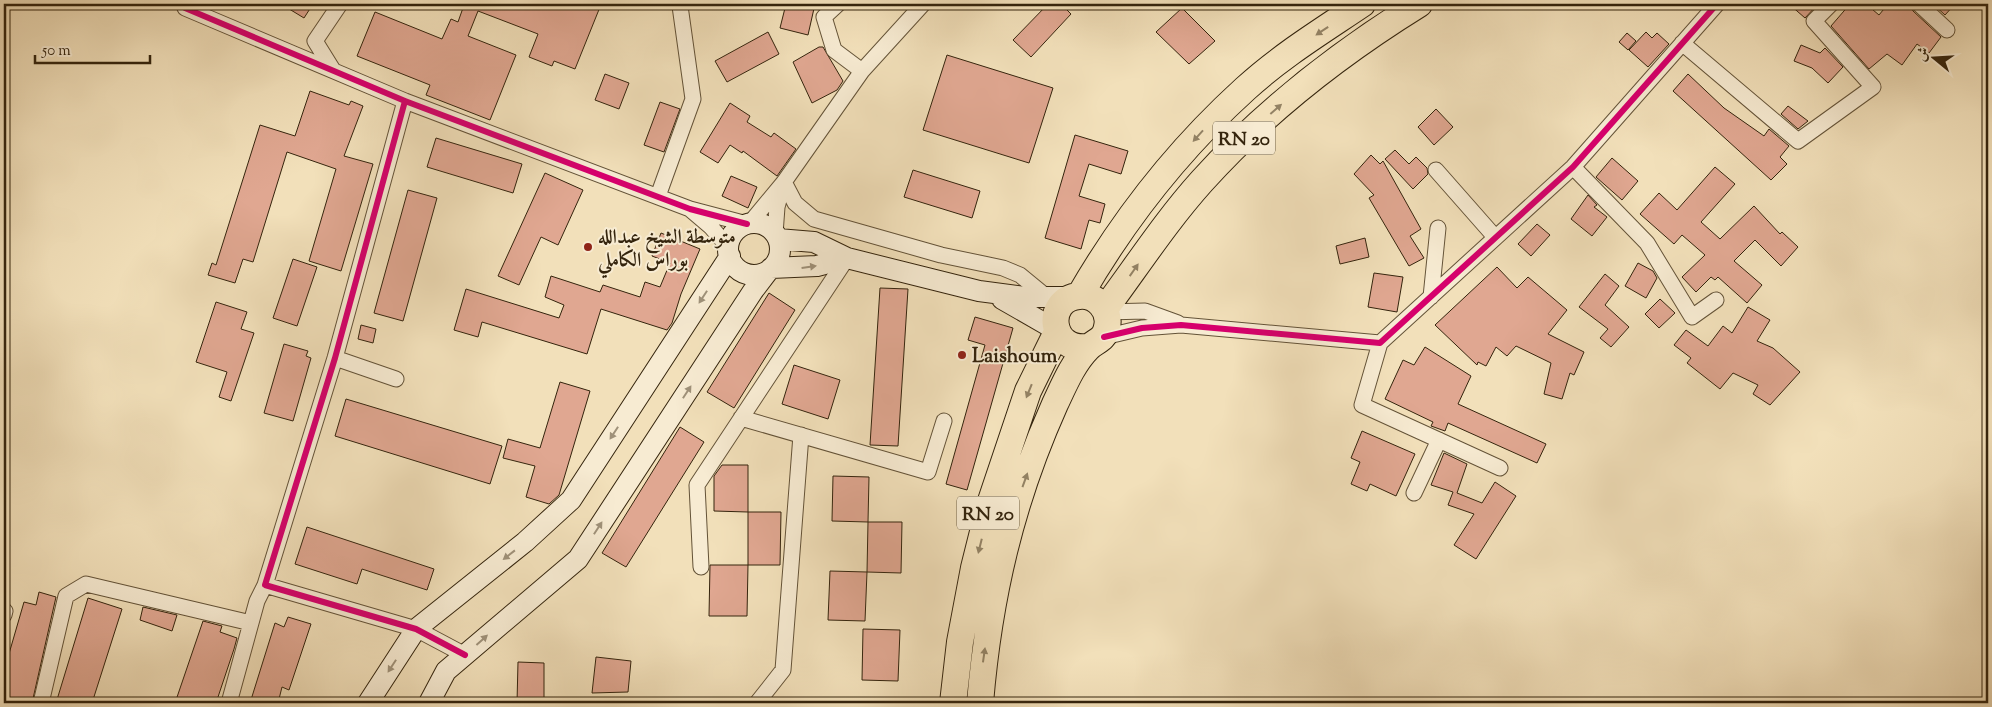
<svg xmlns="http://www.w3.org/2000/svg" width="1992" height="707" viewBox="0 0 1992 707" font-family="'Sorts Mill Goudy',Amiri,serif">
  <style>
    .building { fill: #e0a791; stroke: #34240d }
    .lines { fill: none; stroke-linecap: round; stroke-linejoin: round }
    .street-casing { stroke: #645338; stroke-width: 17 }
    .secondary-casing { stroke: #34240d; stroke-width: 22 }
    .highway-casing { stroke: #34240d; stroke-width: 28 }
    .street { stroke: #f7ebd2; stroke-width: 15 }
    .secondary { stroke: #f7ebd2; stroke-width: 20 }
    .highway { stroke: #f2e0ba; stroke-width: 26 }
    .cycleway-casing { stroke: #f7ebd2; stroke-width: 9 }
    .cycleway { stroke: #d6006c; stroke-width: 6 }
    .oneway { fill: #938264 }
    .oneway2 { fill: #9f9179 }
    .poi-dot { fill: #8f2418; stroke: #f7ebd2; stroke-width: 2 }
    .labels { text-anchor: middle; stroke-width: 4; stroke-linejoin: round; paint-order: stroke }
    .shield { fill: #f7ebd2; stroke: #6e6048; stroke-width: 1 }
    .shield-label { font-size: 19px; font-weight: bold; fill: #34240d }
    .poi-label { font-size: 20px; font-weight: bold; fill: #34240d; stroke: #f7ebd2; text-anchor: start }
  </style>
  <rect width="100%" height="100%" fill="#f2e0ba"/>
  <filter id="stains"><feTurbulence type="fractalNoise" baseFrequency=".004" numOctaves="4"/><feColorMatrix values="0 0 0 0 .2 0 0 0 0 .09 0 0 0 0 .02 0 0 0 .5 -.17"/></filter>
  <radialGradient id="worn" r=".72"><stop offset=".6" stop-color="#630" stop-opacity="0"/><stop offset="1" stop-color="#630" stop-opacity=".3"/></radialGradient>
  <path class="building" d="M281,4H313L304,18Z
    M463,4H592L600,7L575,69L554,61L552,66L529,57L538,34L478,11L468,36L516,55L490,120L426,95L430,85L357,56L375,12L442,39L451,19L458,22L464,5Z
    M786,4H815L808,35L780,28Z
    M1048,4H1061L1071,14L1031,57L1013,40Z
    M1789,4H1818L1805,18Z
    M1850,4H1866L1879,15L1888,4H1910L1913,11L1941,37L1929,53L1917,44L1902,65L1887,54L1869,69L1831,26Z
    M1933,4H1955L1945,15Z
    M1182,8L1215,41L1189,64L1156,32Z
    M768,32L779,54L727,82L715,61Z
    M1646,32L1652,38L1657,33L1669,44L1648,67L1629,50Z
    M1627,33L1636,41L1628,50L1619,42Z
    M1801,45L1820,53L1825,48L1843,67L1828,83L1812,68L1794,61Z
    M819,47H823L843,81L837,90L812,103L793,62Z
    M947,55L1053,88L1029,163L923,130Z
    M605,74L629,83L619,109L595,100Z
    M1688,74L1724,108L1764,136L1769,129L1789,146L1780,157L1787,164L1771,180L1673,91Z
    M310,91L349,105L351,101L363,106L344,156L373,164L341,271L309,261L336,169L287,152L253,262L243,259L235,283L208,275L212,263L216,265L260,125L295,136Z
    M660,102L680,109L664,152L644,145Z
    M730,103L750,116L747,122L771,137L774,133L796,149L777,176L743,151L742,153L730,145L718,163L700,152Z
    M1788,106L1808,121L1798,129L1781,114Z
    M1436,109L1453,127L1434,145L1418,127Z
    M1075,135L1128,151L1121,174L1089,164L1079,196L1105,204L1100,223L1089,220L1081,249L1045,238Z
    M436,138L522,164L513,193L427,167Z
    M1395,150L1409,164L1416,157L1427,168L1428,174L1413,189L1385,159Z
    M1371,155L1380,164L1383,161L1421,229L1410,236L1424,258L1409,266L1369,198L1374,195L1354,174Z
    M1612,158L1638,181L1622,200L1596,177Z
    M1715,167L1735,184L1701,222L1720,239L1754,206L1780,234L1782,232L1798,247L1781,266L1755,240L1734,261L1762,285L1747,303L1718,277L1715,280L1711,277L1696,292L1682,277L1705,255L1682,235L1674,244L1640,214L1659,193L1677,210Z
    M913,170L980,191L972,218L904,197Z
    M545,173L583,190L558,245L541,237L519,285L498,276Z
    M731,176L757,187L748,208L722,196Z
    M408,190L437,198L403,321L374,313Z
    M1588,195L1597,205L1594,207L1607,217L1592,236L1571,219Z
    M1537,224L1550,235L1531,256L1518,244Z
    M661,233L700,249L681,294L672,323L667,330L601,309L587,354L482,322L478,337L454,330L466,289L559,318L564,305L545,297L551,276L600,292L603,285L640,297L645,282L660,287L670,263L652,256Z
    M1365,238L1369,257L1340,264L1336,246Z
    M293,259L317,267L297,326L273,318Z
    M1638,263L1653,271L1657,278L1646,298L1625,286Z
    M1497,267L1517,288L1528,277L1567,310L1548,334L1584,352L1574,375L1570,373L1562,399L1544,394L1551,363L1516,346L1507,356L1496,347L1486,366L1478,362L1477,365L1435,325Z
    M1374,273L1403,277L1397,312L1368,307Z
    M1605,274L1619,286L1605,305L1629,327L1611,347L1600,338L1608,329L1579,307Z
    M880,288L908,289L898,446L870,445Z
    M769,293L795,310L734,408L707,392Z
    M1660,299L1675,313L1659,328L1645,314Z
    M216,302L247,312L241,329L254,333L231,401L219,397L227,372L196,362Z
    M1748,307L1770,320L1757,341L1773,348L1800,372L1770,405L1753,394L1758,385L1733,373L1720,389L1687,363L1691,358L1674,345L1686,330L1708,346L1723,326L1732,333Z
    M975,317L1013,328L967,490L946,484L983,352L985,345L968,340Z
    M361,325L376,329L373,343L358,339Z
    M284,344L308,351L306,356L311,358L293,421L264,413Z
    M1425,347L1471,376L1458,404L1546,444L1537,463L1448,423L1445,431L1431,426L1433,422L1385,399L1403,360L1414,365Z
    M794,365L840,380L828,419L782,404Z
    M560,382L590,391L559,495L549,504L526,497L535,466L503,458L508,439L540,448Z
    M346,399L502,446L490,484L335,436Z
    M680,427L704,442L626,567L602,553Z
    M1362,431L1415,454L1396,496L1370,484L1367,491L1351,484L1360,462L1351,458Z
    M1444,453L1467,464L1457,493L1482,503L1495,482L1516,496L1476,559L1454,545L1474,514L1448,505L1453,492L1431,485Z
    M722,465H748V512L714,511V476Z
    M833,476L869,477L868,522L832,521Z
    M748,512H781L780,565H748Z
    M868,522H902L901,573L867,572Z
    M307,527L434,569L427,590L362,569L357,584L295,564Z
    M710,565H748L747,616H709Z
    M830,571L867,572L865,621L828,620Z
    M39,592L56,597L32,703H4V671L24,602L36,605Z
    M88,598L122,609L92,703H56Z
    M143,607L177,615L172,631L140,620Z
    M288,617L311,624L289,690L282,687L278,703H250L275,623L284,627Z
    M203,621L222,626L220,632L237,638L234,649L216,703H175Z
    M863,629L900,630L898,681L862,680Z
    M596,657L631,661L628,692L592,693Z
    M518,662L544,663V703H517Z"/>
  <g class="lines">
    <defs>
      <path id="street" d="M838,4L824,17L834,50L862,71
        M1919,4L1947,30
        M185,8L405,101L690,209L747,224
        M1682,43L1798,141L1873,87L1814,21L1831,4
        M333,70L315,41L340,4
        M405,101L335,358L265,585L416,629L465,655
        M1573,167L1647,243L1692,317L1716,300
        M1436,170L1495,237
        M784,182L795,203L814,219L941,255L1003,268L1020,275L1048,298
        M658,196L693,99L680,6L683,4
        M691,210L711,227L729,248
        M750,223L784,182L862,71L923,4
        M775,234L777,207L783,185
        M1431,297L1438,228
        M1106,312L1145,311L1178,323
        M1104,337L1142,328L1181,325L1380,343L1573,167L1717,4
        M1380,343L1362,405L1500,468
        M335,358L396,379
        M741,418L928,472L944,421
        M1414,493L1439,440
        M701,567L697,485L847,258
        M4,615L5,611
        M41,703L66,596L86,584L251,623
        M229,703L257,601L265,585
        M757,703L783,670L801,435"/>
      <path id="secondary" d="M728 249a26 26 0 1 1 52 0a26 26 0 1 1-52 0Z
        M778,239L814,242L847,258L979,291L1025,297H1072
        M771,268L817,266L847,258
        M1002,299L1056,330
        M368,703L416,629L525,542L571,500L730,256
        M429,703L446,671L578,559L753,291L769,270"/>
      <path id="highway" d="M1080,295C1124,219 1180,148 1245,89C1281,56 1322,31 1362,4
        M1105,309C1137,266 1166,221 1202,181C1264,112 1340,53 1419,4
        M953,703L960,642L974,568L990,504L1028,391L1057,332
        M980,703C989,596 1011,502 1055,404C1064,385 1073,363 1088,348C1095,341 1105,340 1107,327C1111,310 1096,294 1079,296C1044,299 1049,352 1088,347"/>
    </defs>
    <use href="#street" class="street-casing"/>
    <use href="#secondary" class="secondary-casing"/>
    <use href="#highway" class="highway-casing"/>
    <use href="#street" class="street"/>
    <use href="#secondary" class="secondary"/>
    <use href="#highway" class="highway"/>
    <defs>
      <path id="cycleway" d="M185,8L405,101L690,209L747,224
        M405,101L335,358L265,585L416,629L465,655
        M1104,337L1142,328L1181,325L1380,343L1573,167L1717,4"/>
    </defs>
    <use href="#cycleway" class="cycleway-casing"/>
    <use href="#cycleway" class="cycleway"/>
  </g>
  <defs><path id="oneway-solid" d="M-6-.8H1V-3.2L6.5 0L1 3.2V.8H-6Z" transform="scale(1.25)"/></defs>
  <g class="oneway">
    <use href="#oneway-solid" transform="translate(1322 31) rotate(146)"/>
    <use href="#oneway-solid" transform="translate(1276 109) rotate(-41)"/>
    <use href="#oneway-solid" transform="translate(1198 136) rotate(132)"/>
    <use href="#oneway-solid" transform="translate(1134 270) rotate(-55)"/>
    <use href="#oneway-solid" transform="translate(1029 391) rotate(112)"/>
    <use href="#oneway-solid" transform="translate(1025 480) rotate(-70)"/>
    <use href="#oneway-solid" transform="translate(980 546) rotate(104)"/>
    <use href="#oneway-solid" transform="translate(984 655) rotate(-82)"/>
  </g>
  <g class="oneway2">
    <use href="#oneway-solid" transform="translate(809 267) rotate(-8)"/>
    <use href="#oneway-solid" transform="translate(703 297) rotate(123)"/>
    <use href="#oneway-solid" transform="translate(687 392) rotate(-57)"/>
    <use href="#oneway-solid" transform="translate(614 433) rotate(123)"/>
    <use href="#oneway-solid" transform="translate(598 528) rotate(-57)"/>
    <use href="#oneway-solid" transform="translate(509 555) rotate(142)"/>
    <use href="#oneway-solid" transform="translate(482 640) rotate(-42)"/>
    <use href="#oneway-solid" transform="translate(392 666) rotate(123)"/>
  </g>
  <g class="poi-dot">
    <circle cx="588" cy="247" r="5"/>
    <circle cx="962" cy="355" r="5"/>
  </g>
  <g class="labels">
    <g class="shield">
      <rect x="1213" y="121.5" width="62" height="33" rx="4"/>
      <rect x="957" y="496.5" width="62" height="33" rx="4"/>
    </g>
    <g class="shield-label">
      <text x="1244" y="145">RN 20</text>
      <text x="988" y="520">RN 20</text>
    </g>
    <g class="poi-label">
      <text x="598" y="243">متوسطة الشيخ عبدالله<tspan x="598" dy="23">بوراس الكاملي</tspan></text>
      <text x="972" y="362">Laishoum</text>
    </g>
  </g>
  <rect width="1992" height="707" fill="none" stroke="#f2e0ba" stroke-width="20"/>
  <rect x="5" y="5" width="1982" height="697" fill="none" stroke="#34240d" stroke-width="2.5"/>
  <rect x="10" y="10" width="1972" height="687" fill="none" stroke="#34240d"/>
  <g transform="translate(1934 58) rotate(288)" stroke="#f7ebd2" stroke-width="4" paint-order="stroke">
  <path d="M0-4L9 19L0 12L-9 19Z" fill="#34240d"/>
  <text y="-8" font-size="14" font-weight="bold" text-anchor="middle" fill="#34240d">ش</text>
  </g>
  <path d="M35 55v8h115v-8" fill="none" stroke="#34240d" stroke-width="2.5"/>
  <text x="42" y="55" font-size="15" fill="#34240d" stroke="#f7ebd2" stroke-width="4" paint-order="stroke">50 m</text>
  <rect width="100%" height="100%" filter="url(#stains)"/>
  <rect width="100%" height="100%" fill="url(#worn)"/>
</svg>
